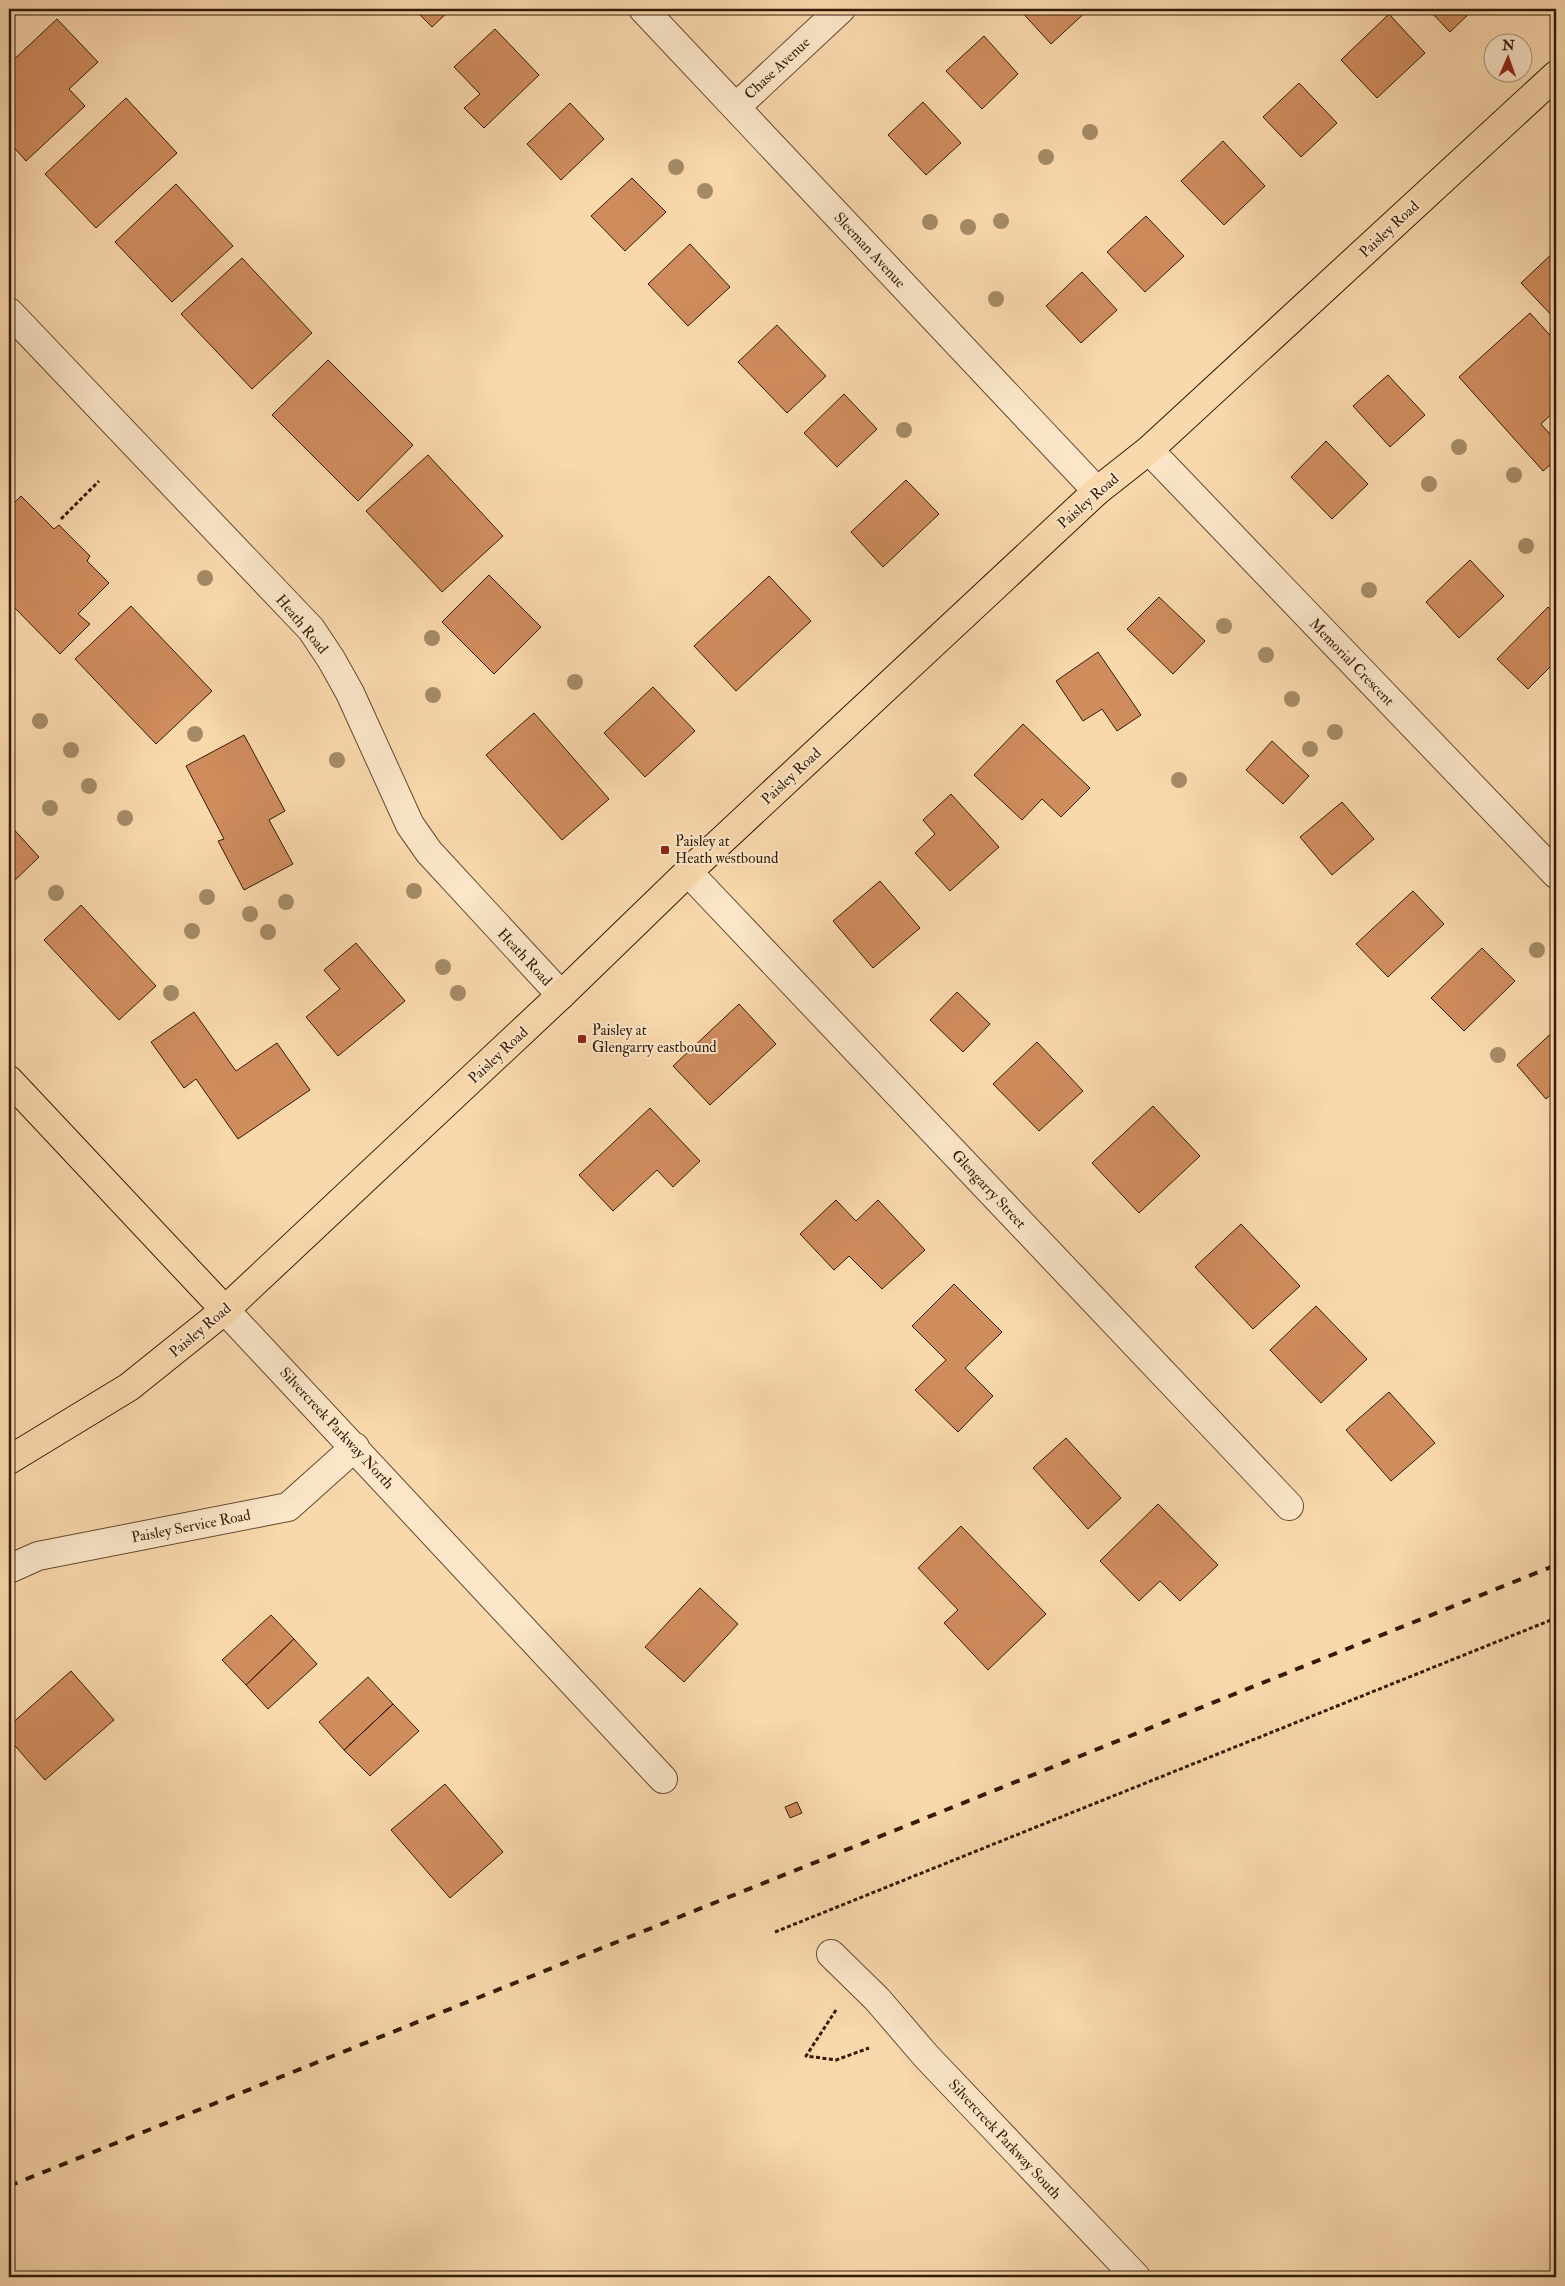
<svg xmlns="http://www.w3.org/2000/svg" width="1565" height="2286" viewBox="0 0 1565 2286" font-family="'IM FELL Double Pica',serif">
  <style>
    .building { fill: #cf8c5d; stroke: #341b06 }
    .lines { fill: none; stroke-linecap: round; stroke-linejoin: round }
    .minor-casing { stroke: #654a30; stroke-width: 30 }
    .major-casing { stroke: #341b06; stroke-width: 30 }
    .path { stroke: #341b06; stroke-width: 3; stroke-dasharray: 4 2.5; stroke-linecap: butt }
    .minor { stroke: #fbe6c9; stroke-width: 28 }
    .major { stroke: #f9d8ac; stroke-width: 28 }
    .rail { stroke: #341b06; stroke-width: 4; stroke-dasharray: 9 9; stroke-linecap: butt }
    .tree { fill: #a48b66 }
    .poi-dot { fill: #8f2418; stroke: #fbe6c9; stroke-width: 2 }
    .labels { text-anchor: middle; stroke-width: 4; stroke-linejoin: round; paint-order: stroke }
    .street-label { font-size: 15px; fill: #341b06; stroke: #fbe6c9 }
    .poi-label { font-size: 15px; fill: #341b06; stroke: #fbe6c9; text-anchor: start }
  </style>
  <rect width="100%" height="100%" fill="#f9d8ac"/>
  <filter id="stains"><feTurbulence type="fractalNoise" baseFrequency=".004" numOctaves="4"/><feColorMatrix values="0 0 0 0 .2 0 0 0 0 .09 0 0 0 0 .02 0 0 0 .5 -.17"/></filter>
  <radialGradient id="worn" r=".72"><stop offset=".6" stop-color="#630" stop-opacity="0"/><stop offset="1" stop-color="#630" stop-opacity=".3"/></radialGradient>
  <path class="building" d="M414,9H451L432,27Z
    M1019,9H1089L1051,44Z
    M1428,9H1474L1450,32Z
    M1389,14L1425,53L1377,98L1341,60Z
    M57,19L98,62L69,89L85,106L26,161L9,142V64Z
    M495,29L539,75L484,128L464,108L480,94L454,67Z
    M984,36L1018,74L982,109L946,71Z
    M1299,83L1337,123L1301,157L1263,117Z
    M126,98L177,153L96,228L45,174Z
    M923,102L961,143L926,175L888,135Z
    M570,103L604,139L561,180L527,144Z
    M1223,141L1265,186L1224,225L1181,181Z
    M632,178L666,212L625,251L591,216Z
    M176,184L233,246L172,302L115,242Z
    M1146,216L1184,256L1145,292L1107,252Z
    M690,244L730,287L688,326L648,284Z
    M1556,250V320L1521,283Z
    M242,258L312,333L252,389L181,314Z
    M1082,272L1117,310L1081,343L1046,306Z
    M1530,313L1556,342V410L1541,424L1556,441V460L1543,471L1459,377Z
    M777,325L826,376L787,413L738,362Z
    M328,360L413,445L358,501L272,415Z
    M1388,375L1425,415L1390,447L1353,406Z
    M844,394L877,429L837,467L804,433Z
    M1326,441L1368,484L1332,519L1291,477Z
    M428,455L503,536L442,592L366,511Z
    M906,480L939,514L883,567L851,532Z
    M21,496L54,529L59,525L90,556L87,561L109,583L78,614L90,624L60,654L9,602V575L15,568L9,562V508Z
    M1470,560L1504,596L1459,638L1426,602Z
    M489,575L541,627L494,674L442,622Z
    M769,576L811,621L736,691L694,646Z
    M1159,597L1205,641L1173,674L1127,629Z
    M131,606L212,691L156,744L75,659Z
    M1548,607L1556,615V661L1528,689L1497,659Z
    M1098,652L1141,715L1117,731L1102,709L1083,721L1056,681Z
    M653,687L695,731L645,777L604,733Z
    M534,713L609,799L562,840L486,755Z
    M1023,724L1090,788L1061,817L1042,799L1022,820L974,775Z
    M244,735L285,811L269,820L293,864L244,890L218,841L224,839L186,766Z
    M1272,741L1309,776L1283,804L1246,770Z
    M951,794L999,847L950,891L915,853L935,834L923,820Z
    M1342,802L1374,839L1332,875L1300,837Z
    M9,824L39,857L9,886Z
    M880,881L920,928L873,968L833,921Z
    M1413,891L1444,924L1388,977L1356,944Z
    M81,905L156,986L119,1020L44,940Z
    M356,943L405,1001L338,1056L306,1017L340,989L324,970Z
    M1482,948L1515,981L1464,1031L1431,998Z
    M957,992L990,1024L963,1052L930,1020Z
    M739,1004L776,1044L710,1105L673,1066Z
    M194,1012L236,1071L277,1043L310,1090L238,1139L196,1079L184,1088L151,1042Z
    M1556,1029V1090L1546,1099L1517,1065Z
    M1037,1042L1083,1091L1039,1131L993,1084Z
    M1153,1106L1200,1156L1139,1213L1092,1163Z
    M650,1108L700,1161L673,1187L657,1170L613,1211L579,1175Z
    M836,1200L856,1221L878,1200L925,1250L882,1289L849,1256L834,1270L800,1234Z
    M1241,1224L1300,1286L1253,1329L1195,1267Z
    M954,1284L1002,1332L965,1368L993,1396L958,1432L915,1390L946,1360L912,1326Z
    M1316,1306L1367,1359L1321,1403L1270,1350Z
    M1389,1392L1435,1443L1391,1481L1346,1430Z
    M1066,1438L1121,1498L1088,1529L1033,1468Z
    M1158,1504L1218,1565L1180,1601L1160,1581L1139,1601L1100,1561Z
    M961,1526L1046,1614L988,1670L944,1623L958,1610L918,1568Z
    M700,1588L738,1624L684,1682L645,1647Z
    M271,1615L294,1639L246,1685L222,1660Z
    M294,1639L317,1664L268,1709L246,1685Z
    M71,1671L114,1720L45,1780L9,1739V1726Z
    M368,1677L393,1704L344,1750L319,1722Z
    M393,1704L419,1731L370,1776L344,1750Z
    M445,1784L503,1852L450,1898L391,1830Z
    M797,1802L802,1813L790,1818L785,1807Z"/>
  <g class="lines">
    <defs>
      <path id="minor" d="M643,9L1097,491
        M736,107L841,9
        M9,312L311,629L331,659L350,693L410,825L429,852L561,995
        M1149,450L1556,874
        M688,872L1289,1506
        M225,1310L663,1779
        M9,1569L38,1556L288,1507L355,1447
        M831,1954L877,1999L926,2056L1136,2277"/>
      <path id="major" d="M9,1080L225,1310
        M9,1460L129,1387L225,1310L561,995L688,872L1097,491L1149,450L1556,75"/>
    </defs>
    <use href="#minor" class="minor-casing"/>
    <use href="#major" class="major-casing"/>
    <path class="path" d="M61,519L99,481
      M775,1932L1556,1618
      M836,2010L806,2056L836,2060L869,2048"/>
    <use href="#minor" class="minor"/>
    <use href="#major" class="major"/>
    <path class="rail" d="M9,2186L1556,1565"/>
  </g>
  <g class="tree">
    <circle cx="1090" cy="132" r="8"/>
    <circle cx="1046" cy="157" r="8"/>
    <circle cx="676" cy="167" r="8"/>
    <circle cx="705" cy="191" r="8"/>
    <circle cx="1001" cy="221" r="8"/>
    <circle cx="930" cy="222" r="8"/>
    <circle cx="968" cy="227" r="8"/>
    <circle cx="996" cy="299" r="8"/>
    <circle cx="904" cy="430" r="8"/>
    <circle cx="1459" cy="447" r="8"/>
    <circle cx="1514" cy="475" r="8"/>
    <circle cx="1429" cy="484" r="8"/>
    <circle cx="1526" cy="546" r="8"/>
    <circle cx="205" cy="578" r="8"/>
    <circle cx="1369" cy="590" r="8"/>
    <circle cx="1224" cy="626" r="8"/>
    <circle cx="432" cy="638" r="8"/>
    <circle cx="1266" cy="655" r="8"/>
    <circle cx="575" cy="682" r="8"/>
    <circle cx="433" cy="695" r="8"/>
    <circle cx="1292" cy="699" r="8"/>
    <circle cx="40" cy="721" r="8"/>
    <circle cx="1335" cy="732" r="8"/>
    <circle cx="195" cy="734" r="8"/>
    <circle cx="1310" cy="749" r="8"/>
    <circle cx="71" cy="750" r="8"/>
    <circle cx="337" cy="760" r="8"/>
    <circle cx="1179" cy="780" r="8"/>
    <circle cx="89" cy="786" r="8"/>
    <circle cx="50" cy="808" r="8"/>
    <circle cx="125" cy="818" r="8"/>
    <circle cx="414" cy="891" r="8"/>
    <circle cx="56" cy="893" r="8"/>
    <circle cx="207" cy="897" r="8"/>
    <circle cx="286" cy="902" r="8"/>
    <circle cx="250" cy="914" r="8"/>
    <circle cx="192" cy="931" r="8"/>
    <circle cx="268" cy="932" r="8"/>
    <circle cx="1537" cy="950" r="8"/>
    <circle cx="443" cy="967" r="8"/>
    <circle cx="171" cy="993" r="8"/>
    <circle cx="458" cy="993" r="8"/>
    <circle cx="1498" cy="1055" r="8"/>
  </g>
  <g class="poi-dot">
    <rect x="660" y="845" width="10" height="10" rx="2.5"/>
    <rect x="577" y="1034" width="10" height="10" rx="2.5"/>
  </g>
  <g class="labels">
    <g class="street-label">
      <text transform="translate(777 68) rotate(-43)" y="5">Chase Avenue</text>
      <text transform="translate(1389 229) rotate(-43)" y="5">Paisley Road</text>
      <text transform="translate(870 250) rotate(47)" y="5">Sleeman Avenue</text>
      <text transform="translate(1088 501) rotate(-41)" y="5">Paisley Road</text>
      <text transform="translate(302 624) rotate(50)" y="5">Heath Road</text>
      <text transform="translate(1352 662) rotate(46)" y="5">Memorial Crescent</text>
      <text transform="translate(791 776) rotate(-43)" y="5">Paisley Road</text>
      <text transform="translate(525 957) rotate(47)" y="5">Heath Road</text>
      <text transform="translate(498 1055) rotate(-43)" y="5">Paisley Road</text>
      <text transform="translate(989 1189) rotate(47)" y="5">Glengarry Street</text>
      <text transform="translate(200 1330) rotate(-40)" y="5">Paisley Road</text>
      <text transform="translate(337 1428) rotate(47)" y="5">Silvercreek Parkway North</text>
      <text transform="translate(191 1526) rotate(-11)" y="5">Paisley Service Road</text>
      <text transform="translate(1005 2139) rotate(47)" y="5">Silvercreek Parkway South</text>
    </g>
    <g class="poi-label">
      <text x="675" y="846">Paisley at<tspan x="675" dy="17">Heath westbound</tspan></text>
      <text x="592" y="1035">Paisley at<tspan x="592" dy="17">Glengarry eastbound</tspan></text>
    </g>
  </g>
  <rect width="1565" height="2286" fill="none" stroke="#f9d8ac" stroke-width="30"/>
  <rect x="10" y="10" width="1545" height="2266" fill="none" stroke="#341b06" stroke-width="2.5"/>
  <rect x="15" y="15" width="1535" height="2256" fill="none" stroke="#341b06"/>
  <g transform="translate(1508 58) rotate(2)"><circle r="24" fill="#fbe6c9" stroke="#ab957b"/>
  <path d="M0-4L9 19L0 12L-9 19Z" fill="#8f2418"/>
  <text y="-8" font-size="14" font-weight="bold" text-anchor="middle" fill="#341b06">N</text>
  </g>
  <rect width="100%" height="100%" filter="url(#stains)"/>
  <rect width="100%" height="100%" fill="url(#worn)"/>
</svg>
